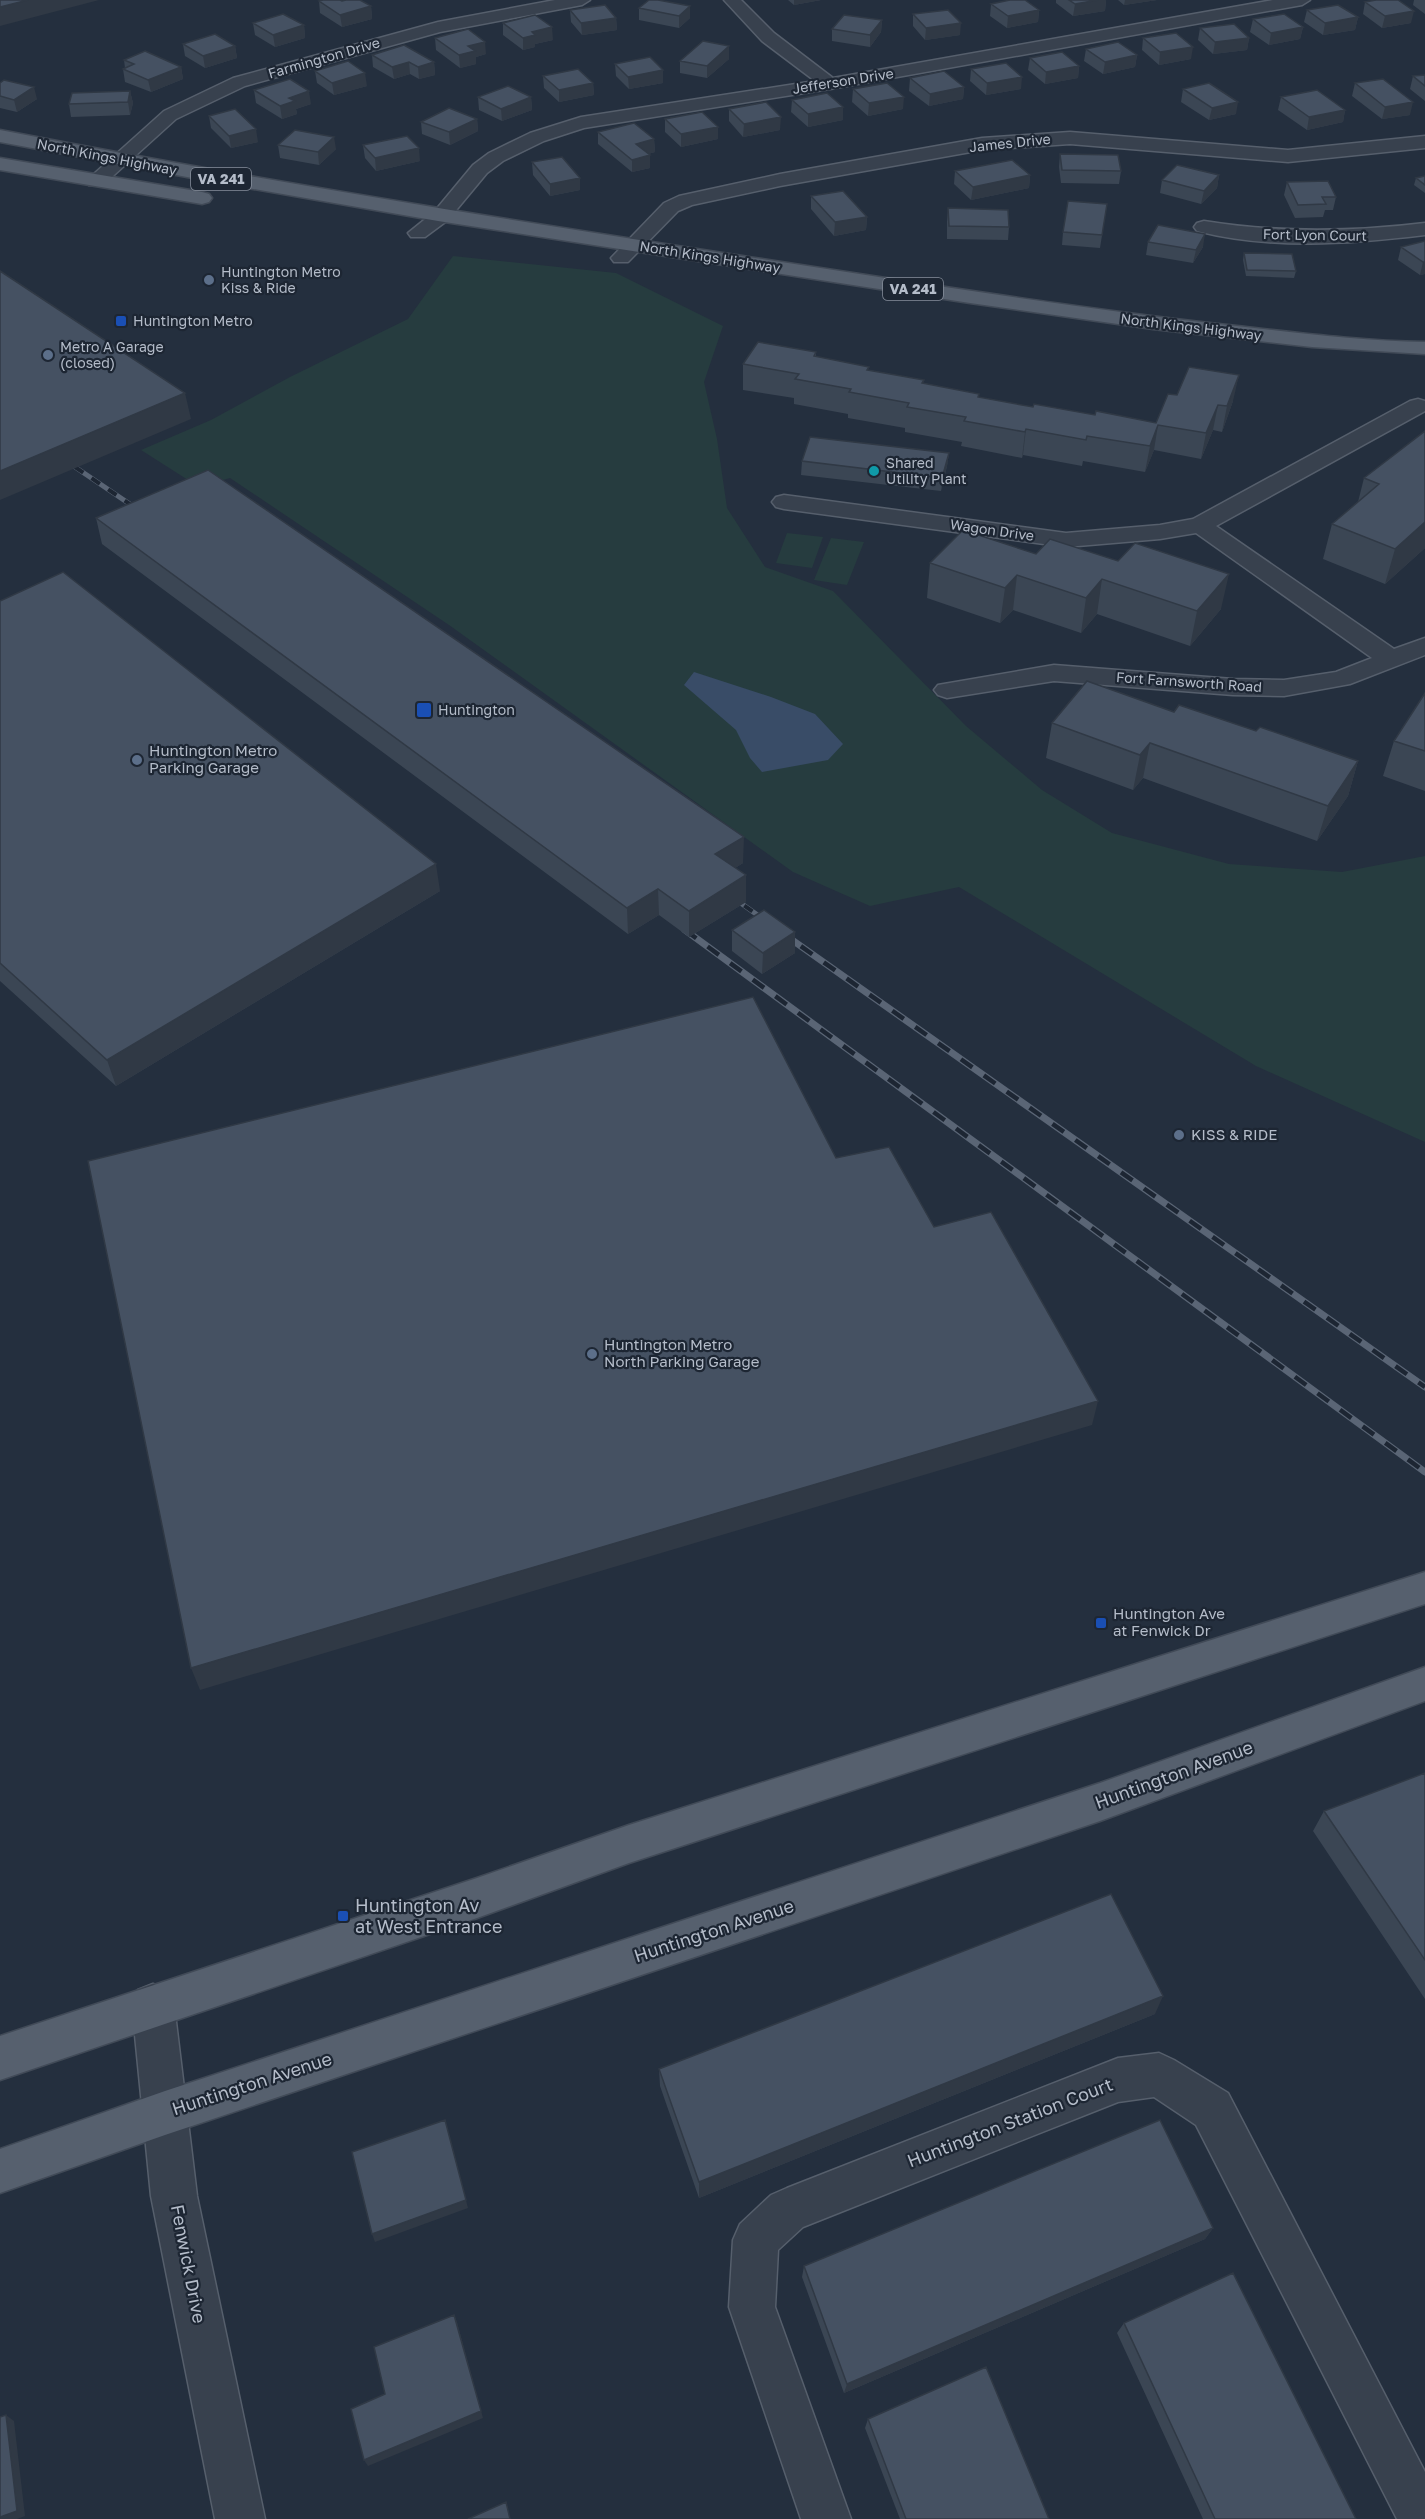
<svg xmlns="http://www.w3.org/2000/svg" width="1425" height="2519" viewBox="0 0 1425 2519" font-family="'Golos Text',sans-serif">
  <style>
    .green { fill: #263c3f }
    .water { fill: #394c67 }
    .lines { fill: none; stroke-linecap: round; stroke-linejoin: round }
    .minor-casing { stroke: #565f6c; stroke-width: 3 }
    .major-casing { stroke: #414a57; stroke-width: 3 }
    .minor { fill: #38414e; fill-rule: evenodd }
    .major { fill: #56606e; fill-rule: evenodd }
    .rail-far1-casing { stroke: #5a6575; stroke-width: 5 }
    .rail-casing { stroke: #5a6575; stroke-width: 7 }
    .rail-far1 { stroke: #1d2633; stroke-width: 4; stroke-dasharray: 10; stroke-linecap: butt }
    .rail { stroke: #1d2633; stroke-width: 4.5; stroke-dasharray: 14; stroke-linecap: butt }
    .wall { fill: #3b4654 }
    .shaded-wall { fill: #303945 }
    .building { fill: #455162; stroke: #303945; stroke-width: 1.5 }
    .service-dot { fill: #5c6f8a; stroke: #1d2633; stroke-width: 2 }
    .transit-dot { fill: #1a4fb4; stroke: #1d2633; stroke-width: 2 }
    .culture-dot { fill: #0f9aa8; stroke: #1d2633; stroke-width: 2 }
    .labels { text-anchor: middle; stroke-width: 4.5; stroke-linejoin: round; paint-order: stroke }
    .far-street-label { font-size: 14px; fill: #b4bcc9; stroke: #1d2633 }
    .shield { fill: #1d2633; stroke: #878f9c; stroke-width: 1.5 }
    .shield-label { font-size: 14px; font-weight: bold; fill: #b4bcc9 }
    .far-poi-label { font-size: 14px; fill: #b4bcc9; stroke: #1d2633; text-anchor: start }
    .poi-label { font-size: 15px; fill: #b4bcc9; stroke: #1d2633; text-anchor: start }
    .near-street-label { font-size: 18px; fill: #b4bcc9; stroke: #1d2633 }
    .near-poi-label { font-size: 18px; fill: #b4bcc9; stroke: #1d2633; text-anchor: start }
  </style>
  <rect width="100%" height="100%" fill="#242f3e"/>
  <path class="green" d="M453,256L616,273L723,326L704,382L717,439L727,508L765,567L833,591L966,726L1042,790L1112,833L1229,864L1342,872L1425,856V1142L1256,1066L959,887L870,906L793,872L449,625L230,478L199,487L141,450L211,420L290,377L408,319Z
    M787,533L823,537L812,568L776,563Z
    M831,538L864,542L847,585L814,580Z"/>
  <path class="water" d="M694,672L771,697L815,714L843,744L828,760L762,772L750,758L736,730L684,685Z"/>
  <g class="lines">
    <defs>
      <path id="minor" d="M555,0H590L582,5L440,32L245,86L176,119L103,185H89L86,181L164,111L233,78L438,22Z
        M724,0H741L774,33L833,78L1273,0H1310L1302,5L830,89L584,128L544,141L503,161L487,173L448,220L425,237H411L408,233L434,212L473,165L489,153L530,133L581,117L815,81L762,41Z
        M1070,132L1288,150L1425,136V148L1288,162L1070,144L982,150L780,186L692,205L678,211L628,262H614L611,258L664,203L679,196L780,174L982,138Z
        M1204,221C1278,233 1351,232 1425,223V235C1350,244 1271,250 1197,231L1194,227L1197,223Z
        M1418,399L1425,401V411L1216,526L1394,649L1425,638V655L1350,684L1284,696L1233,695L1054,681L947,698L938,695L934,690L938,685L1054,665L1233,679L1284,680L1336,672L1372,658L1196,533L1160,539L1066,547L784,509L776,507L772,502L776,497L784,495L1066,533L1160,525L1193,519L1410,401Z
        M153,1984L168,1990L174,2005L197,2196L265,2519H215L151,2196L132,2005L138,1990Z
        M1159,2053L1174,2060L1228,2093L1425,2472V2519H1397L1196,2125L1154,2097L1118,2102L803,2227L778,2250L775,2307L851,2519H801L729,2307L733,2240L740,2224L771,2195L787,2188L1118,2058Z"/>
      <path id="major" d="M0,130C292,187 585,232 879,277C998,295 1117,313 1237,326C1300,333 1362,341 1425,342V354L1312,347L1153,329L970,303L438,221L219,183L0,142Z
        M0,158L202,192L209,194L212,198L209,202L202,204L0,170Z
        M1425,1572V1604L629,1863L477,1918L0,2080V2036L477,1878L629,1825Z
        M1425,1667V1701L1100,1821L165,2135L0,2193V2149L165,2091L1100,1783Z"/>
    </defs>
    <use href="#minor" class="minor-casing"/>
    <use href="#major" class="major-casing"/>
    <use href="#minor" class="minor"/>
    <use href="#major" class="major"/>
    <defs>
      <path id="rail-far1" d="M75,467L143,513
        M728,894L780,931
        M680,926L687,931"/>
      <path id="rail" d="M685,930L1425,1472
        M778,930L1425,1387"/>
    </defs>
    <use href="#rail-far1" class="rail-far1-casing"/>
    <use href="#rail" class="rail-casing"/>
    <use href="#rail-far1" class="rail-far1"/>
    <use href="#rail" class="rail"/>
  </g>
  <path class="wall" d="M788,0H821L794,5Z
    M1056,0H1106L1105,11L1073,16L1056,3Z
    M1118,0H1157L1124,5Z
    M1414,0H1425V14L1413,5Z
    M319,1H342L371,6L372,19L342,27L320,13Z
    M1365,2L1411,23L1382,28L1363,14Z
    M991,4L1039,10L1038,22L1007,28L990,16Z
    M690,6V18L679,28L639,20V8Z
    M570,10L616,18L617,30L582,35L571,22Z
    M1307,10L1358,17L1355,30L1323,35L1304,22Z
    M913,14L960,35L925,40L913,26Z
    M1253,19L1303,27L1300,39L1269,45L1250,32Z
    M882,20L881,32L870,47L832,41V29Z
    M253,23L304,25L305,38L275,47L255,35Z
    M503,23L553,40L535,44V47L523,50L503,35Z
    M1200,28L1249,38L1247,50L1213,54L1198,40Z
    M435,38L486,54L476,57V64L460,68L436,50Z
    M1143,38L1191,59L1159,65L1142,50Z
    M183,44L235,46L237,58L205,68L185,56Z
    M729,46V59L707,78L680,73V61Z
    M1086,49L1137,55L1135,67L1103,74L1084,61Z
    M372,55L434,62L435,75L419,79L410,74L394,79L373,67Z
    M1030,58L1079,66L1078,78L1045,84L1028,70Z
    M124,60L181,67L183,79L151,92L125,82L123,69L125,68Z
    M615,64L663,83L629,89L616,76Z
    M971,69L1021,89L986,95L970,81Z
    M315,71L367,86L334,95L317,83Z
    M1425,75V101L1410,89L1413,76Z
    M543,76L593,83L594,95L559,102L544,88Z
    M910,78L964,87L963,99L929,106L909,91Z
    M0,83L37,99L17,112L0,108Z
    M1355,83L1410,115L1382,119L1352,96Z
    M853,89L903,109L868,116L852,102Z
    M1183,89L1236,114L1209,120L1181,102Z
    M254,90L311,104L296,109L297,114L282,119L256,103Z
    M130,91L133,103L130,115L71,117L69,104Z
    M478,97H531L532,110L502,121L479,110Z
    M1281,97L1345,110L1343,122L1307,130L1278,110Z
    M792,100L843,107V120L808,127L791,112Z
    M729,109L780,130L743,137L729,121Z
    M209,116L258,142L231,148L211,128Z
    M477,119L478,131L450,145L422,134L421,122Z
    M665,119L718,127V139L681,147L665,132Z
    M598,132L654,139L655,152L648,154L650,168L632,172L598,144Z
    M278,145L336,149L319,165L280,158Z
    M363,145L420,161L376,171L365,158Z
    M1060,154L1121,171L1119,184L1061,183L1059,167Z
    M532,162L580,178V190L550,196L533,175Z
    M955,171L1030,175L1029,188L971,200L954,184Z
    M1219,175L1217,188L1201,204L1160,193L1162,180Z
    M1425,176V193L1414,185L1416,178Z
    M1287,182L1336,197L1333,210H1325L1323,217L1295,218L1284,195Z
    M811,196L867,217L866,230L834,236L811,209Z
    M1107,204L1100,248L1062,245L1063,232Z
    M948,208L1009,227L1008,240L947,239V221Z
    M1425,241V274L1420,275L1398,260L1401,247Z
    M1148,242L1203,247L1193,263L1146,255Z
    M1244,253L1296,271L1294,278L1246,276L1243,260Z
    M816,352V357L869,370L924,380L923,383L979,394V397L1033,407L1156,423L1177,395L1233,401L1222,432L1213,430L1201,459L1154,450L1145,472L1083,461L1082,466L1023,455L1022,458L961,446L962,442L905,432V428L848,418V414L794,404V398L743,390V364Z
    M1425,431V548L1385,584L1323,559L1332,524L1358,502L1364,478Z
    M949,453L947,466L941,491L801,475L802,461Z
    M96,518L743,863L735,868L746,902L689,937L659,915L628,934L102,544Z
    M1036,554L1221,609L1190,646L1097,614L1081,633L1013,610L1000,623L927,598L930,563Z
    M0,601L440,891L116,1086L0,981Z
    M1425,693V791L1383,776L1394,741Z
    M1174,712L1256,731L1358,761L1348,796L1317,841L1143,778L1133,790L1046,758L1052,723Z
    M732,930L795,953L762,974L732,951Z
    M1425,1773V1999L1313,1831L1324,1811Z
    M1155,2014L699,2198L660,2086L659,2069Z
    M1213,2228L1205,2239L844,2393L802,2277L804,2266Z
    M1124,2323L1356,2519H1203L1117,2333Z
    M868,2419L1049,2519H900L865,2428Z"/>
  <path class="shaded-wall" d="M28,0H99L0,26V7Z
    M794,0H821L794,5Z
    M1098,0H1106L1105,11L1073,16L1075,4Z
    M1125,0H1157L1124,5Z
    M371,6L372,19L342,27L340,15Z
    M690,6V18L679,28V16Z
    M1039,10L1038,22L1007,28L1008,16Z
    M1414,11L1411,23L1382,28L1385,16Z
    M1358,17L1355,30L1323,35L1325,23Z
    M616,18L617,30L582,35L581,23Z
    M882,20L881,32L870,47V35Z
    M961,23L960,35L925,40L926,28Z
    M304,25L305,38L275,47L273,35Z
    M552,27L553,40L535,44V47L523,50V38L532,32Z
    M1303,27L1300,39L1269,45L1271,33Z
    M1249,38L1247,50L1213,54L1215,42Z
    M485,42L486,54L476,57V64L460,68L459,55L468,46Z
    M235,46L237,58L205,68L203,56Z
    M729,46V59L707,78V66Z
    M1193,47L1191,59L1159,65L1160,52Z
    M1137,55L1135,67L1103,74L1105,62Z
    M409,62L410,74L394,79L392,67Z
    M434,62L435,75L419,79L418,67Z
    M1079,66L1078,78L1045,84L1046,72Z
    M181,67L183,79L151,92L148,80Z
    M663,70V83L629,89L628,77Z
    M365,73L367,86L334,95L332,83Z
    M1022,77L1021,89L986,95L987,83Z
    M593,83L594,95L559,102V90Z
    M34,87L37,99L17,112L14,100Z
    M964,87L963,99L929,106L930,94Z
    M130,91L133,103L130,115L128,102Z
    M309,91L311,104L296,109L297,114L282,119L280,106L289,98Z
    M531,97L532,110L502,121L501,109Z
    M904,97L903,109L868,116L869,103Z
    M1238,102L1236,114L1209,120L1212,108Z
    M1413,102L1410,115L1382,119L1385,107Z
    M843,107V120L808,127V114Z
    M1345,110L1343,122L1307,130L1309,117Z
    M781,117L780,130L743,137L744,124Z
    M477,119L478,131L450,145L449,132Z
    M718,127V139L681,147V134Z
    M256,129L258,142L231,148L229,136Z
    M334,137L336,149L319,165L318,152Z
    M654,139L655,152L636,157V144Z
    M419,148L420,161L376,171L375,158Z
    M650,155V168L632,172V160Z
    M1030,175L1029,188L971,200L973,187Z
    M1219,175L1217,188L1201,204L1204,191Z
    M580,178V190L550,196V184Z
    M867,217L866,230L834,236L835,222Z
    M1205,234L1203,247L1193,263L1196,250Z
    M1423,262H1425V274L1420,275Z
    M1239,375L1233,401L1222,432L1227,406Z
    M185,393L191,419L0,500V471Z
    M1218,405L1213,430L1201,459L1206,433Z
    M1158,425L1154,450L1145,472L1150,446Z
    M1026,429L1023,455L1022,458L1025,432Z
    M949,453L947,466L941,491L942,478Z
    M1425,522V548L1385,584L1395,549Z
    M1229,574L1221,609L1190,646L1197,611Z
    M1017,575L1013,610L1000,623L1005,588Z
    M1102,579L1097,614L1081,633L1086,598Z
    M1150,743L1143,778L1133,790L1140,755Z
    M1358,761L1348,796L1317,841L1328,806Z
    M744,837L743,863L715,881V854Z
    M436,864L440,891L116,1086L107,1060Z
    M746,875V902L689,937V911Z
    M658,889L659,915L628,934L627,908Z
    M795,932V953L762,974L763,953Z
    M1098,1401L1092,1425L200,1690L191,1668Z
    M1163,1996L1155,2014L699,2198V2182Z
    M445,2120L468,2208L375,2242L372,2234Z
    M1213,2228L1205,2239L844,2393L847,2384Z
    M454,2315L457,2322L483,2418L368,2466L364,2460Z
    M6,2415L14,2421L25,2516L17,2519H0Z"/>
  <path class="building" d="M0,0H28L0,7Z
    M323,0H340L342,1L346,0H360L371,6L340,15L319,1Z
    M649,0H658L690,6L679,16L639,8Z
    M1010,0H1025L1039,10L1008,16L991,4Z
    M1069,0H1098L1075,4Z
    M1376,0H1398L1414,11L1385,16L1365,2Z
    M605,5L616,18L581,23L570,10Z
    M1338,5L1358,17L1325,23L1307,10Z
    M948,10L961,23L926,28L913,14Z
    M283,14L304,25L273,35L253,23Z
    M1284,14L1303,27L1271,33L1253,19Z
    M535,15L552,27L532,32L535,35L523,38L503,23Z
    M844,15L882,20L870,35L832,29Z
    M1234,24L1249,38L1215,42L1200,28Z
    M468,29L485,42L468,46L475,51L459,55L435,38Z
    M1176,33L1193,47L1160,52L1143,38Z
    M215,34L235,46L203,56L183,44Z
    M703,41L729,46L707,66L680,61Z
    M1118,42L1137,55L1105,62L1086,49Z
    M404,45L434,62L418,67L409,62L392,67L372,55Z
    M145,51L181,67L148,80L123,69L134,64L124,60Z
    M1062,52L1079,66L1046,72L1030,58Z
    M650,57L663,70L628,77L615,64Z
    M348,61L365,73L332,83L315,71Z
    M1006,63L1022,77L987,83L971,69Z
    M578,69L593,83L559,90L543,76Z
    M944,71L964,87L930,94L910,78Z
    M1425,75V86L1413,76Z
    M290,79L309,91L289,98L295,101L280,106L254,90Z
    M1383,79L1413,102L1385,107L1355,83Z
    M4,80L34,87L14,100L0,96V83Z
    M887,83L904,97L869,103L853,89Z
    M1209,83L1238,102L1212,108L1183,89Z
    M508,86L531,97L501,109L478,97Z
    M1317,90L1345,110L1309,117L1281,97Z
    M130,91L128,102L69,104L72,93Z
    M827,93L843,107L808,114L792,100Z
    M766,102L781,117L744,124L729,109Z
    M449,108L477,119L449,132L421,122Z
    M235,109L256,129L229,136L209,116Z
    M702,112L718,127L681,134L665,119Z
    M634,123L654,139L636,144L650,155L632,160L598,132Z
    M295,130L334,137L318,152L278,145Z
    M407,136L419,148L375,158L363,145Z
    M1060,154L1118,155L1121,171L1062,170Z
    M562,157L580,178L550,184L532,162Z
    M1012,160L1030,175L973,187L955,171Z
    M1177,165L1219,175L1204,191L1162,180Z
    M1425,176V185L1416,178Z
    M1328,181L1336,197H1322L1326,204L1298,205L1287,182Z
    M843,191L867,217L835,222L811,196Z
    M1068,201L1107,204L1102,235L1063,232Z
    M948,208L1008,210L1009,227L949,226Z
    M1158,225L1205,234L1196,250L1148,242Z
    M1425,241V262H1423L1401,247Z
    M1244,253L1292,254L1296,271L1247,270Z
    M0,271L185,393L0,471Z
    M758,342L816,352L814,356L869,367L867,370L924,380L922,383L979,394L978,397L1033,407L1034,404L1095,415L1096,411L1156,423L1168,394L1177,395L1189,367L1239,375L1227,406L1218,405L1206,433L1158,425L1150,446L1087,436L1086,440L1026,429L1025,432L964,421L966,417L907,407L909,403L849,392L851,389L795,379L799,374L743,364Z
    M1425,431V522L1395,549L1332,524L1379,484L1364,478Z
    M810,437L949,453L942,478L802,461Z
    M208,470L744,837L715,854L746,875L689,911L658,889L627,908L96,518Z
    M963,530L1036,554L1050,539L1118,561L1135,543L1229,574L1197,611L1102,579L1086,598L1017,575L1005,588L930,563Z
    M63,572L436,864L107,1060L0,963V601Z
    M1087,681L1174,712L1179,705L1256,731L1260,727L1358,761L1328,806L1150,743L1140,755L1052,723Z
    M1425,693V751L1394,741Z
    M764,910L795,932L763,953L732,930Z
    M753,997L836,1158L889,1147L934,1227L991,1212L1098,1401L191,1668L88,1161Z
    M1425,1773V1960L1324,1811Z
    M1111,1894L1163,1996L699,2182L659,2069Z
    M445,2120L466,2200L372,2234L352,2152Z
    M1160,2120L1213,2228L847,2384L804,2266Z
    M1233,2273L1356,2519H1215L1124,2323Z
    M454,2315L481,2411L364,2460L351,2409L385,2394L374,2347Z
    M986,2367L1049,2519H906L868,2419Z
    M6,2415L17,2511L0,2517V2417Z
    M506,2502L510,2519H468Z"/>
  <g class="service-dot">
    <circle cx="209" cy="280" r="6"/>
    <circle cx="48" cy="355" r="6"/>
    <circle cx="137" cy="760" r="6"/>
    <circle cx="1179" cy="1135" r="6"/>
    <circle cx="592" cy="1354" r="6"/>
  </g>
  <g class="transit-dot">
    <rect x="115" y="315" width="12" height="12" rx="3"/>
    <rect x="416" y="702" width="16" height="16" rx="3"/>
    <rect x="1095" y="1617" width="12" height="12" rx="3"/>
    <rect x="337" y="1910" width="12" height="12" rx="3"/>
  </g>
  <circle class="culture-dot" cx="874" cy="471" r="6"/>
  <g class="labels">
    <g class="far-street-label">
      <text transform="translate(324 58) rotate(-16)" y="5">Farmington Drive</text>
      <text transform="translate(843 81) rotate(-9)" y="5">Jefferson Drive</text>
      <text transform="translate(1010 143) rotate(-6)" y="5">James Drive</text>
      <text transform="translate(107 157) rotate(11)" y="5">North Kings Highway</text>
      <text transform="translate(1315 235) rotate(1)" y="5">Fort Lyon Court</text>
      <text transform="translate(710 257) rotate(9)" y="5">North Kings Highway</text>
      <text transform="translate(1191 327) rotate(7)" y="5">North Kings Highway</text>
      <text transform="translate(992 530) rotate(8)" y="5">Wagon Drive</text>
      <text transform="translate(1189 682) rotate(4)" y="5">Fort Farnsworth Road</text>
    </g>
    <g class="shield">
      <rect x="191" y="168" width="60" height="22" rx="4.5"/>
      <rect x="883" y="278" width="60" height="22" rx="4.5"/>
    </g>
    <g class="shield-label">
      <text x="221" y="184">VA 241</text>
      <text x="913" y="294">VA 241</text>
    </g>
    <g class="far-poi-label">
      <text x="221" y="277">Huntington Metro<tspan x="221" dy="16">Kiss &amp; Ride</tspan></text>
      <text x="133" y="326">Huntington Metro</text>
      <text x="60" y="352">Metro A Garage<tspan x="60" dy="16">(closed)</tspan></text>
      <text x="886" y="468">Shared<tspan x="886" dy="16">Utility Plant</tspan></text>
      <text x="438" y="715">Huntington</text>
    </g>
    <g class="poi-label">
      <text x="149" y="756">Huntington Metro<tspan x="149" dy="17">Parking Garage</tspan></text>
      <text x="1191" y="1140">KISS &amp; RIDE</text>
      <text x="604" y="1350">Huntington Metro<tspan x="604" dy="17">North Parking Garage</tspan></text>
      <text x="1113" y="1619">Huntington Ave<tspan x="1113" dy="17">at Fenwick Dr</tspan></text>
    </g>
    <g class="near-street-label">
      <text transform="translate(1174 1775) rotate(-20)" y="6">Huntington Avenue</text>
      <text transform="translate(714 1931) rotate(-18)" y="6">Huntington Avenue</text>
      <text transform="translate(252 2084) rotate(-18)" y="6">Huntington Avenue</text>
      <text transform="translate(1010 2123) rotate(-21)" y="6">Huntington Station Court</text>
      <text transform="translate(188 2264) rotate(79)" y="6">Fenwick Drive</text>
    </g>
    <g class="near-poi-label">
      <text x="355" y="1912">Huntington Av<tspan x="355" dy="21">at West Entrance</tspan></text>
    </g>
  </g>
</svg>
